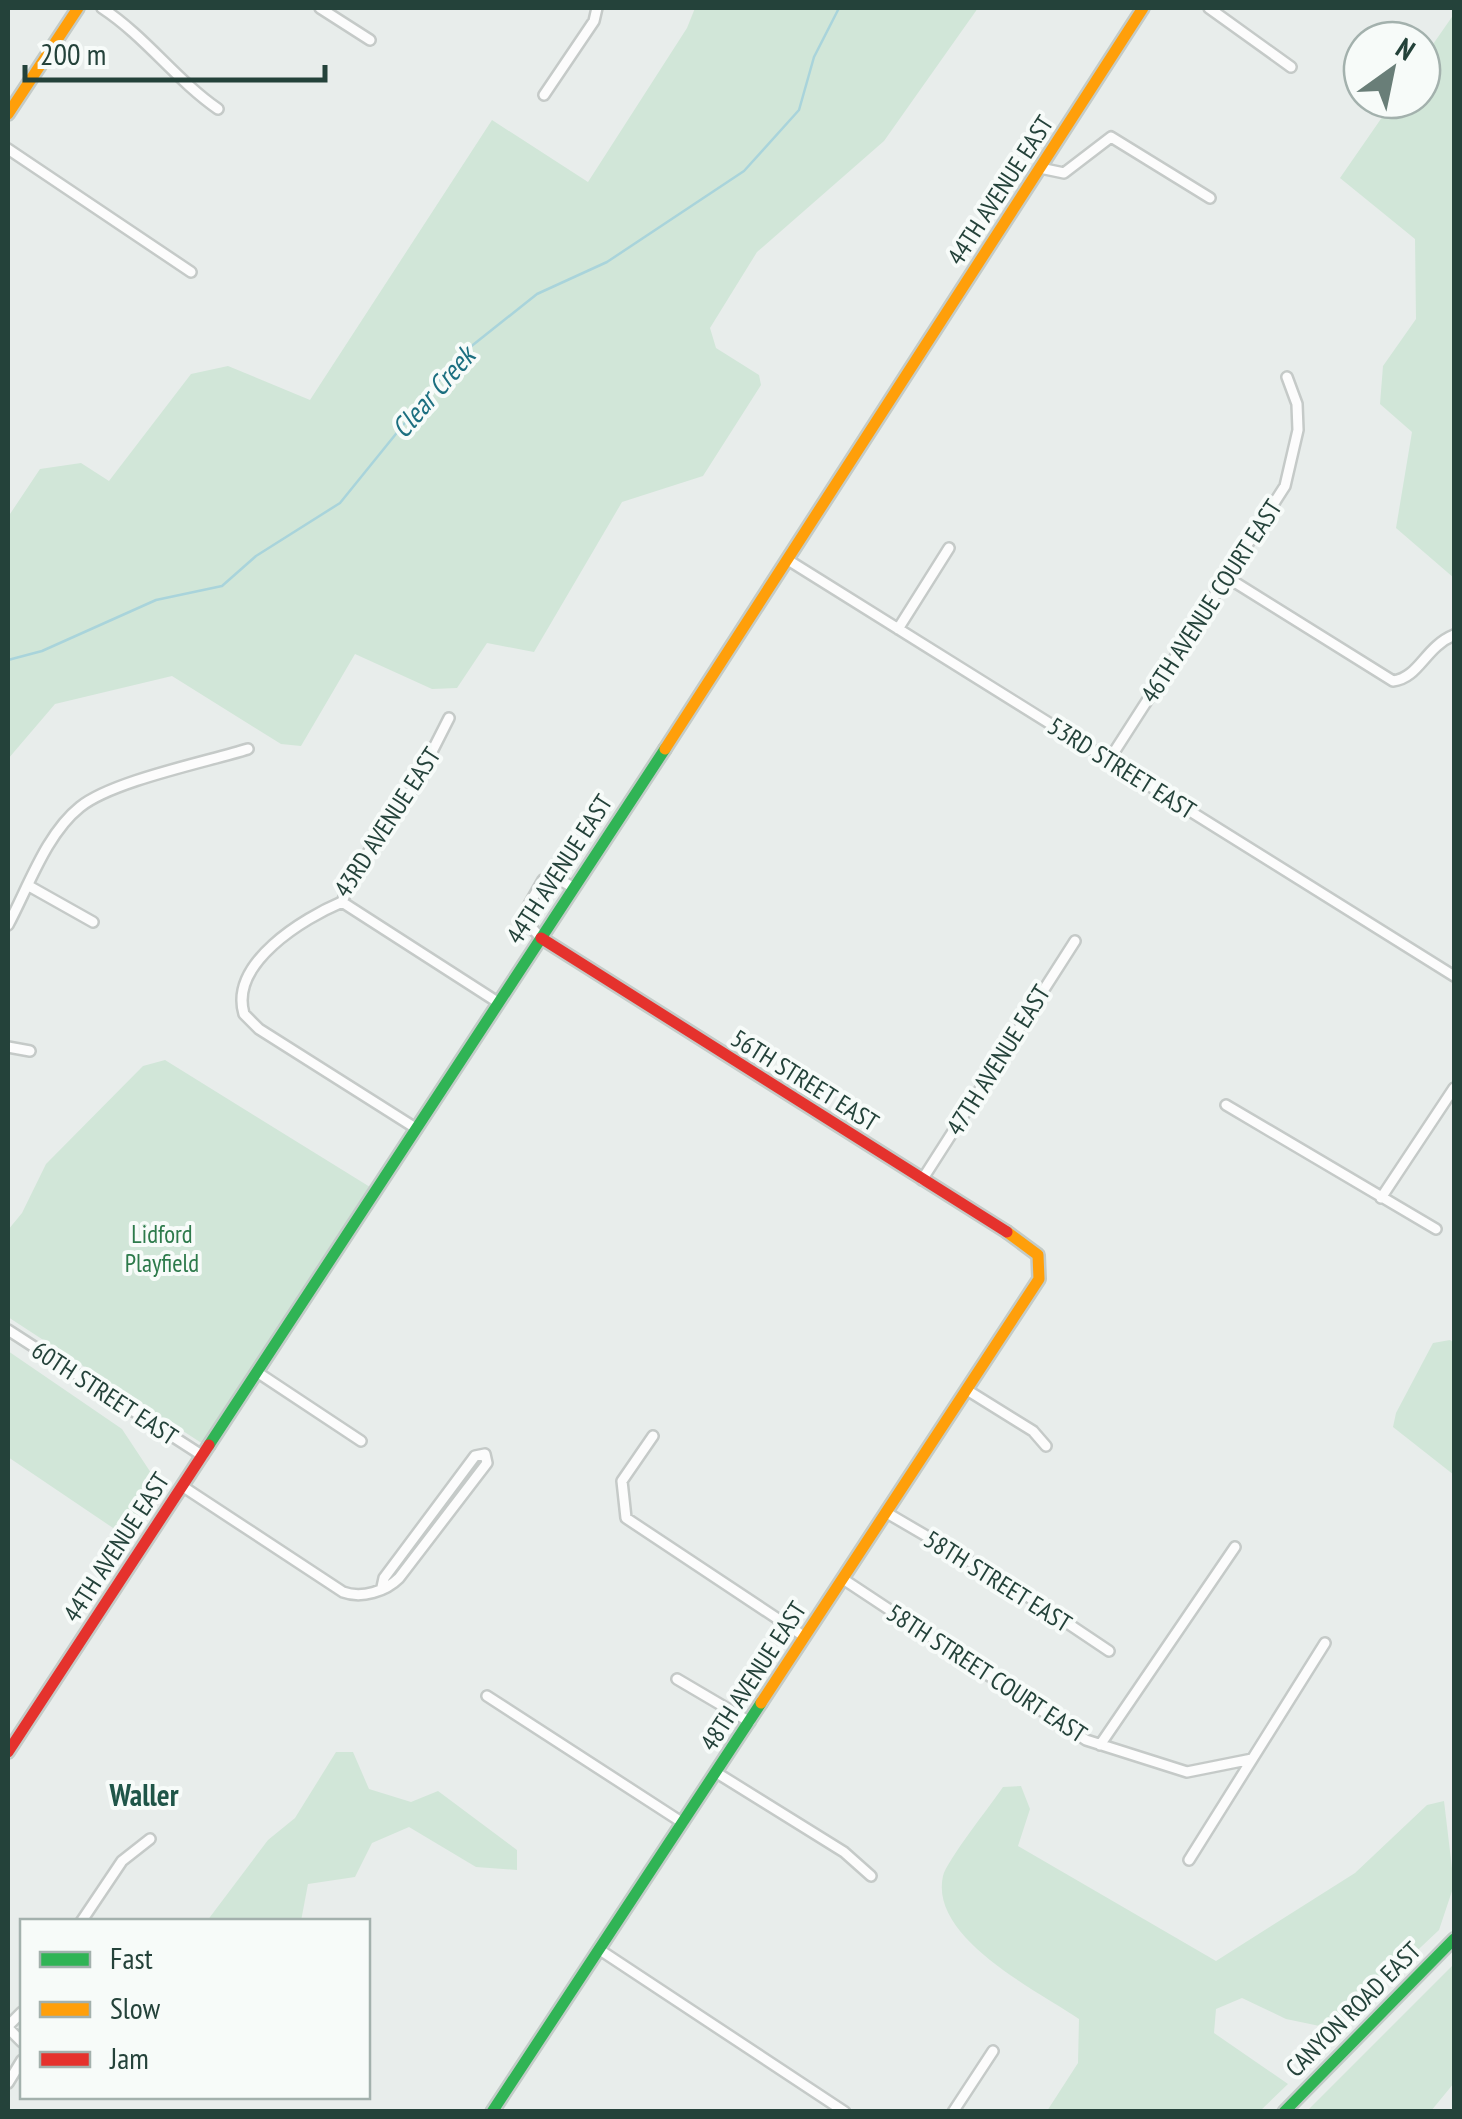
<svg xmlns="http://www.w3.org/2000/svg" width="1462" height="2119" viewBox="0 0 1462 2119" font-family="'PT Sans Narrow',sans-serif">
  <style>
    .green { fill: #d1e6d8 }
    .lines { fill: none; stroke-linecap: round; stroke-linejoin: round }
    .stream { stroke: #a9d4db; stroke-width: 2.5 }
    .street-casing { stroke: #c5cac8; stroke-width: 14 }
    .fast-casing { stroke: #c3cbc8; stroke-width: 16 }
    .slow-casing { stroke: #c3cbc8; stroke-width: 16 }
    .jam-casing { stroke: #c3cbc8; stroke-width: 16 }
    .street { stroke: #fcfcfc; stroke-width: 9 }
    .fast { stroke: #30b455; stroke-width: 11 }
    .slow { stroke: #ff9f0a; stroke-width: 11 }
    .jam { stroke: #e5322d; stroke-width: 11 }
    .labels { text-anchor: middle; stroke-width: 8; stroke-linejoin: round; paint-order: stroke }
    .street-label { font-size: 25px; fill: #24423a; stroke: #f7fbf9 }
    .park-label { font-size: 25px; fill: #2d7a4b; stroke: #f7fbf9 }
    .water-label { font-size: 28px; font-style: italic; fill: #1c6f80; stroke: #f7fbf9 }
    .quarter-label { font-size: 30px; font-weight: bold; fill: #1f5548; stroke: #f7fbf9 }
  </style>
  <rect width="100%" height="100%" fill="#e8edeb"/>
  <path class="green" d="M695,8H978L884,141L757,252L710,328L716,348L759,375L761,385L703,476L622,502L534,652L487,643L457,688L432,689L355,654L301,746L281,744L172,676L55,704L8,759V517L40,469L81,463L109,481L191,374L228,366L310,400L492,120L588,182L687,28Z
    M1454,14V578L1396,528L1412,432L1380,404L1383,366L1416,319L1415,239L1340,178L1394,100H1422V60Z
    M165,1060L370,1187L203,1444L8,1317V1230L22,1213L46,1164L143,1066Z
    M1450,1340L1454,1343V1475L1393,1427L1396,1413L1433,1343Z
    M8,1351L122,1429L155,1479L139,1514L119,1532L8,1457Z
    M336,1752H353L369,1789L411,1802L438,1791L517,1850V1870L476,1867L409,1827L372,1843L355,1877L308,1884L301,1921H207L268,1840L295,1818Z
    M1021,1786L1030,1809L1018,1846L1216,1961L1355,1873L1427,1805L1444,1801L1454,1885L1439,1930L1334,2029L1286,2019L1242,1998L1216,2009L1214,2033L1288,2084L1260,2111H1047L1078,2063L1079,2019C1038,1991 929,1938 943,1876C947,1860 991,1805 1003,1787Z
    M1454,1964V2083L1431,2111H1307Z"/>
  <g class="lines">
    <path class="stream" d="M8,660L42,651L156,600L222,586L256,556L340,503L459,356L537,294L607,262L744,171L799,110L814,57L839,8"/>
    <defs>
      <path id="street" d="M102,8C146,37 175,79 218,109
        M320,8L370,40
        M1209,8L1291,67
        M544,95L594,21L597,8
        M8,149L191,272
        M1040,168L1064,173L1111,137L1210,198
        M788,560L1454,976
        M1228,578L1393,681C1419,678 1425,647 1454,635
        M898,629L949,548
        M1109,760L1285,486L1298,430L1297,404L1287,377
        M29,886L93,922
        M342,902C304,918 229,963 244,1014L259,1029L417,1129
        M342,902L353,874L413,789L449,718
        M342,902L499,1003
        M8,925C28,888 46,834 80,807C112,781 206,762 248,749
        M541,938L522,917L543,880L557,878L574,888
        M8,1047L30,1051
        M1226,1105L1436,1229
        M922,1180L1075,941
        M1381,1198L1454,1088
        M8,1330L203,1456
        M257,1372L361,1441
        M967,1390L1033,1431L1046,1446
        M653,1436L622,1481L626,1518L805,1637
        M182,1486L343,1592C362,1599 386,1591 399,1578L487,1463L485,1454L475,1456L384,1578L382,1587
        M887,1513L1012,1586L1109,1651
        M843,1579L1086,1740L1187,1772L1252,1759
        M677,1679L750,1722
        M487,1696L683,1823
        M1100,1745L1235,1547
        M717,1773L844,1852L871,1876
        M1189,1860L1325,1643
        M81,1922L122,1861L150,1839
        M600,1950L845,2112
        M8,2026L22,2012
        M8,2028L22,2042
        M8,2083L22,2060
        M953,2112L993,2051"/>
      <path id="fast" d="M209,1445L665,749
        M492,2112L761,1703
        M1284,2112L1454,1939"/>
      <path id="slow" d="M8,114L78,8
        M665,749L1143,8
        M761,1703L1039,1279L1038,1255L1007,1232"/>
      <path id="jam" d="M541,938L1007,1232
        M8,1752L209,1445"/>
    </defs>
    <use href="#street" class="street-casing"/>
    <use href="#fast" class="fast-casing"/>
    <use href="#slow" class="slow-casing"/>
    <use href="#jam" class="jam-casing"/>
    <use href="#street" class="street"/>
    <use href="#fast" class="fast"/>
    <use href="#slow" class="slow"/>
    <use href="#jam" class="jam"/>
  </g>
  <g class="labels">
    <g class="street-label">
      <text transform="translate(1000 190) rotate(-57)" y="9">44TH AVENUE EAST</text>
      <text transform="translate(1211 601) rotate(-57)" y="9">46TH AVENUE COURT EAST</text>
      <text transform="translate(1122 768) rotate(32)" y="9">53RD STREET EAST</text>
      <text transform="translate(387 822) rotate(-57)" y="9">43RD AVENUE EAST</text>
      <text transform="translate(559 869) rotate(-57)" y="9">44TH AVENUE EAST</text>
      <text transform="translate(998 1060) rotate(-58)" y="9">47TH AVENUE EAST</text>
      <text transform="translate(805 1080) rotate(32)" y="9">56TH STREET EAST</text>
      <text transform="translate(105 1393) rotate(33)" y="9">60TH STREET EAST</text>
      <text transform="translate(116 1547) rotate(-57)" y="9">44TH AVENUE EAST</text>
      <text transform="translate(998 1581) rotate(32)" y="9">58TH STREET EAST</text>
      <text transform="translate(987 1673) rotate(33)" y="9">58TH STREET COURT EAST</text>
      <text transform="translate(753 1676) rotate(-57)" y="9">48TH AVENUE EAST</text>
      <text transform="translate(1353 2009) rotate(-45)" y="9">CANYON ROAD EAST</text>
    </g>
    <g class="park-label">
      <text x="162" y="1243">Lidford<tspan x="162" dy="29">Playfield</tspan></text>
    </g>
    <g class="water-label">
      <text transform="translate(433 392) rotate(-49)" y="10">Clear Creek</text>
    </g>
    <g class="quarter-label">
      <text x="144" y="1806">Waller</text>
    </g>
  </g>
  <rect width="1462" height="2119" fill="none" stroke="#24423a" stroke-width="20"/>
  <rect x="20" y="1919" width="350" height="180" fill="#f7fbf9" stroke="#a3b1ad" stroke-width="2.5"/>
  <rect x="40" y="1952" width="50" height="15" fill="#30b455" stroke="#a3b1ad" stroke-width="2.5"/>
  <text x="110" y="1969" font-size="30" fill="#24423a">Fast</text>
  <rect x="40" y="2002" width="50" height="15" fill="#ff9f0a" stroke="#a3b1ad" stroke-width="2.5"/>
  <text x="110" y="2019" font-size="30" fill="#24423a">Slow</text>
  <rect x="40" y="2052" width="50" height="15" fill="#e5322d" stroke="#a3b1ad" stroke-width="2.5"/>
  <text x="110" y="2069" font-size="30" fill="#24423a">Jam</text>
  <g transform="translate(1392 70) rotate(33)"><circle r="48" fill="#f7fbf9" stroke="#a3b1ad" stroke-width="2.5"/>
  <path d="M0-8L18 38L0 25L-18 38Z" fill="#697e78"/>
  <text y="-15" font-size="28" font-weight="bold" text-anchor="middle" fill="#24423a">N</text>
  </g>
  <path d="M25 65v15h300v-15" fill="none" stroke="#24423a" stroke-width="5"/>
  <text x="40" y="65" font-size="30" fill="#24423a" stroke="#f7fbf9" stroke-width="8" paint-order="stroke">200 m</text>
</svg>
